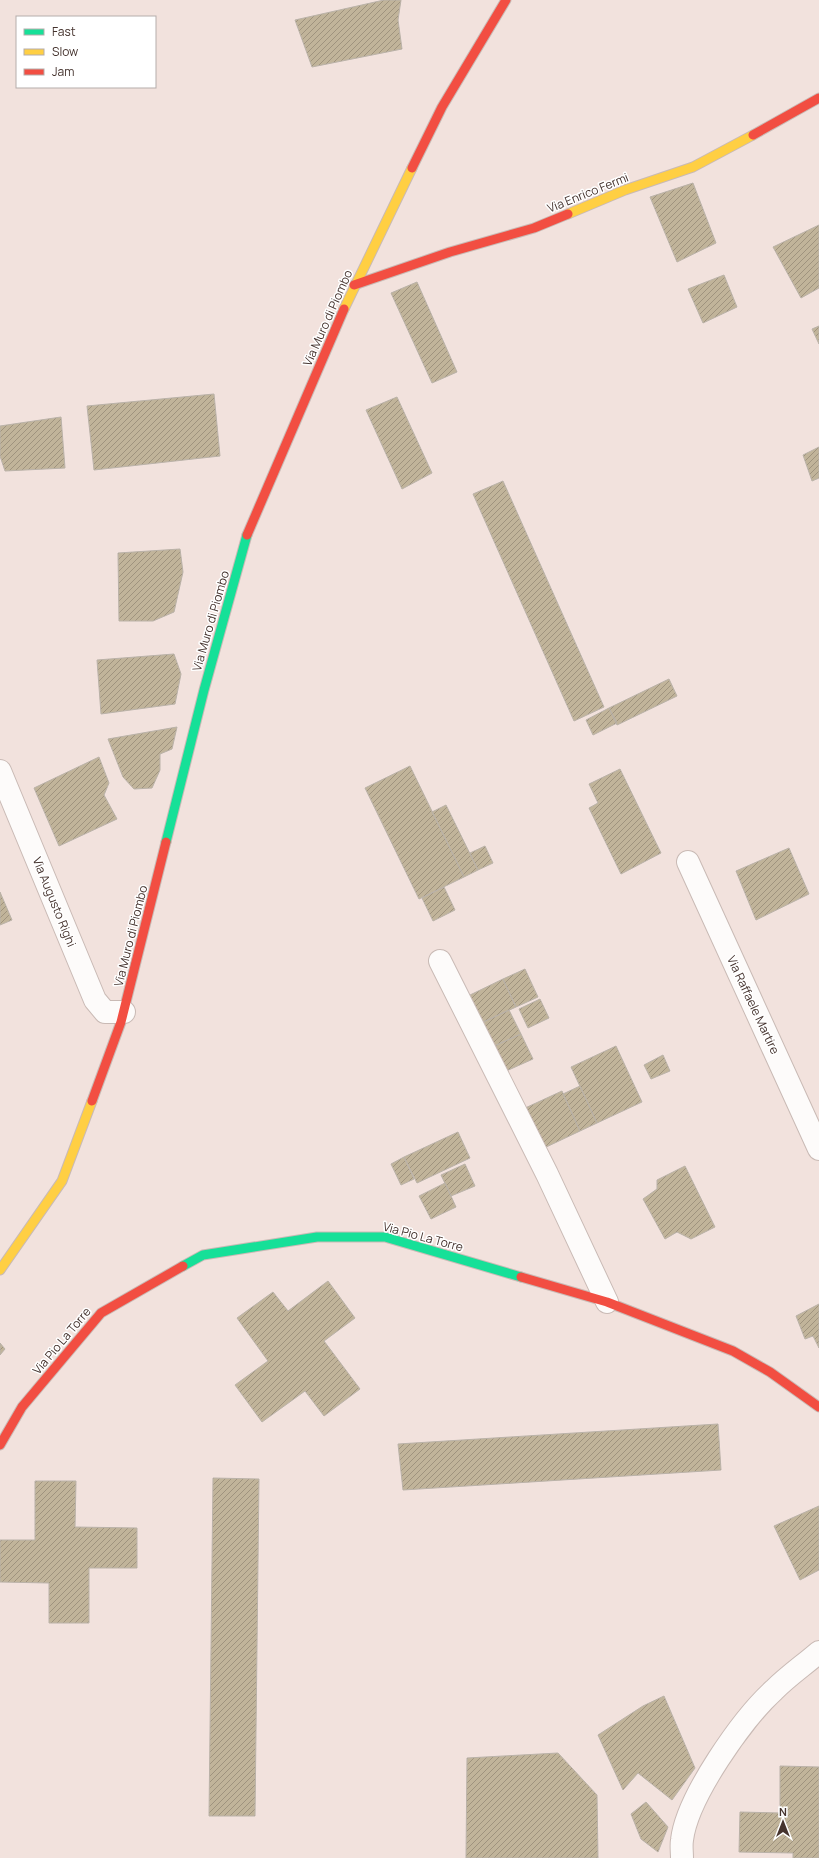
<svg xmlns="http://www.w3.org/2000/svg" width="819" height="1858" viewBox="0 0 819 1858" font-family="Manrope,sans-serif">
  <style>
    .building { fill: url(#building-hatch); stroke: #bab2a8 }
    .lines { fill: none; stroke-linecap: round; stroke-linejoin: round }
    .street-casing { stroke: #c9bab5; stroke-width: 24 }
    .fast-casing { stroke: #c9bab5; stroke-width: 11 }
    .slow-casing { stroke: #c9bab5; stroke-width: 11 }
    .jam-casing { stroke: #c9bab5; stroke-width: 11 }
    .street { stroke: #fdfbfa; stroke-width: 22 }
    .fast { stroke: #16e098; stroke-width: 9 }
    .slow { stroke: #ffcf43; stroke-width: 9 }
    .jam { stroke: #f24e42; stroke-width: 9 }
    .labels { text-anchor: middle; stroke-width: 3; stroke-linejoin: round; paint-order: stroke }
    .street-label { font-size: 12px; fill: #45332e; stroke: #fff }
  </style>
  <defs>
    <pattern id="building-hatch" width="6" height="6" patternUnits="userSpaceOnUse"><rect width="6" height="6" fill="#c1b49a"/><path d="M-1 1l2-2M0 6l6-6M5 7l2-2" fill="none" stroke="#9f937e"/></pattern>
  </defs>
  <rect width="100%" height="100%" fill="#f2e2dd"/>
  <path class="building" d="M384,0H401L398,20L402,49L312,67L295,20Z
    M693,183L716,243L677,262L650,197Z
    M819,225V288L801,298L773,247Z
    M724,275L737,307L703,323L688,289Z
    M417,282L457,372L432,383L391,293Z
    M819,326V344L812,329Z
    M214,394L220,456L94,470L87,406Z
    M397,397L432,473L402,489L366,410Z
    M61,417L65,468L5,471L0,456V426Z
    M819,447V478L812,481L803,455Z
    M503,481L604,707L574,721L473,494Z
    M180,549L183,572L174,612L153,621H119L118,553Z
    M174,654L181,674L175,704L101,714L97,660Z
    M669,679L677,696L617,725L609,708Z
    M609,708L617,723L593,735L586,720Z
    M177,727L172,749L160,754V770L152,788L134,789L123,777L108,739Z
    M99,757L109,783L104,795L117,819L59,846L34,788Z
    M410,766L464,877L419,899L365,788Z
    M620,769L661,853L621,874L589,808L598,803L589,784Z
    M446,805L478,870L464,877L432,812Z
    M485,846L493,863L478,870L470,853Z
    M789,848L809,894L756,920L736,871Z
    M444,887L455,910L433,921L422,898Z
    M0,892L12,920L0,925Z
    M525,969L538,997L516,1007L503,979Z
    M503,979L516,1007L481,1023L468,996Z
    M540,999L549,1018L528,1028L519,1009Z
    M509,1010L521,1034L492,1047L481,1023Z
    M521,1034L533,1059L504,1072L492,1047Z
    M616,1046L642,1102L597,1123L571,1067Z
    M663,1055L670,1071L651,1079L644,1065Z
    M580,1086L597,1123L580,1131L563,1094Z
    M562,1091L580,1131L542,1149L523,1109Z
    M458,1132L470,1158L417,1183L404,1157Z
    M404,1157L414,1179L401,1185L391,1164Z
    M465,1164L475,1186L451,1196L441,1175Z
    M685,1166L715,1227L691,1239L677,1232L665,1239L643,1199L657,1189V1180Z
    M445,1183L456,1207L431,1219L419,1196Z
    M328,1281L355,1318L324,1341L360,1389L324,1416L305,1391L262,1422L235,1385L268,1361L237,1318L273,1292L288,1311Z
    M819,1304V1348L813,1336L805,1339L796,1316Z
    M0,1343L5,1349L0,1355Z
    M718,1424L721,1470L403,1490L398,1444Z
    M213,1478L259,1479L255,1816H209Z
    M35,1481H76L75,1527L137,1528V1568H89V1623H49V1583L0,1582V1540H35Z
    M819,1506V1570L800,1580L774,1526Z
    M664,1696L695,1768L672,1800L638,1773L623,1790L598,1735L643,1706Z
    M558,1753L597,1795L598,1858H466L467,1758Z
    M780,1766L819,1767V1858H793V1853L739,1852L740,1812L780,1813Z
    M646,1802L668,1827L658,1852L641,1839L631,1814Z"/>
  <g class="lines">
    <defs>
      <path id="street" d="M0,771L95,1000L105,1012H124
        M688,862L819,1149
        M440,961L547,1174L607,1302
        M682,1858C682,1852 681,1846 682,1840C687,1797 743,1718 774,1690C788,1676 804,1665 819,1652"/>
      <path id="fast" d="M166,842L204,690L247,535
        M183,1266L203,1255L317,1237H385L521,1277"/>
      <path id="slow" d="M568,214L625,190L693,167L753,135
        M344,309L412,168
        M0,1270L62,1181L92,1101"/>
      <path id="jam" d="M753,135L819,98
        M412,168L442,107L506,0
        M354,285L450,252L534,228L568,214
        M247,535L344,309
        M92,1101L121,1022L166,842
        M521,1277L607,1302L733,1351L770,1372L819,1407
        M0,1445L22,1407L101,1313L183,1266"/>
    </defs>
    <use href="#street" class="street-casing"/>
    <use href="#fast" class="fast-casing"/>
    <use href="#slow" class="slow-casing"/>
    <use href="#jam" class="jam-casing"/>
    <use href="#street" class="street"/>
    <use href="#fast" class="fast"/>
    <use href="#slow" class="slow"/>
    <use href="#jam" class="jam"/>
  </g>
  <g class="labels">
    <g class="street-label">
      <text transform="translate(588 193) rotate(-22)" y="4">Via Enrico Fermi</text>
      <text transform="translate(328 318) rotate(-66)" y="4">Via Muro di Piombo</text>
      <text transform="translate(211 621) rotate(-74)" y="4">Via Muro di Piombo</text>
      <text transform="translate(54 902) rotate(68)" y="4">Via Augusto Righi</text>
      <text transform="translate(131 936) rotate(-76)" y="4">Via Muro di Piombo</text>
      <text transform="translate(753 1005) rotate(65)" y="4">Via Raffaele Martire</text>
      <text transform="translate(423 1237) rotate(15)" y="4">Via Pio La Torre</text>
      <text transform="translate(62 1341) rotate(-50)" y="4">Via Pio La Torre</text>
    </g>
  </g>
  <rect x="16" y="16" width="140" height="72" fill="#ffffff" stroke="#b5adab"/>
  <rect x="24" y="29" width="20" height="6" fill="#16e098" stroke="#b5adab"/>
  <text x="52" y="36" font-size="12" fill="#45332e">Fast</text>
  <rect x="24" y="49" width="20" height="6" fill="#ffcf43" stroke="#b5adab"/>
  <text x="52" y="56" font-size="12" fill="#45332e">Slow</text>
  <rect x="24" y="69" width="20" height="6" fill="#f24e42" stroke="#b5adab"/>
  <text x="52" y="76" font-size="12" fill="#45332e">Jam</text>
  <g transform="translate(783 1822)" stroke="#ffffff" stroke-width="3" paint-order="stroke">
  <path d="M0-3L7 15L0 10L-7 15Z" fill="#45332e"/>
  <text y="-6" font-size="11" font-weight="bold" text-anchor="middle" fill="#45332e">N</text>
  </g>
</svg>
